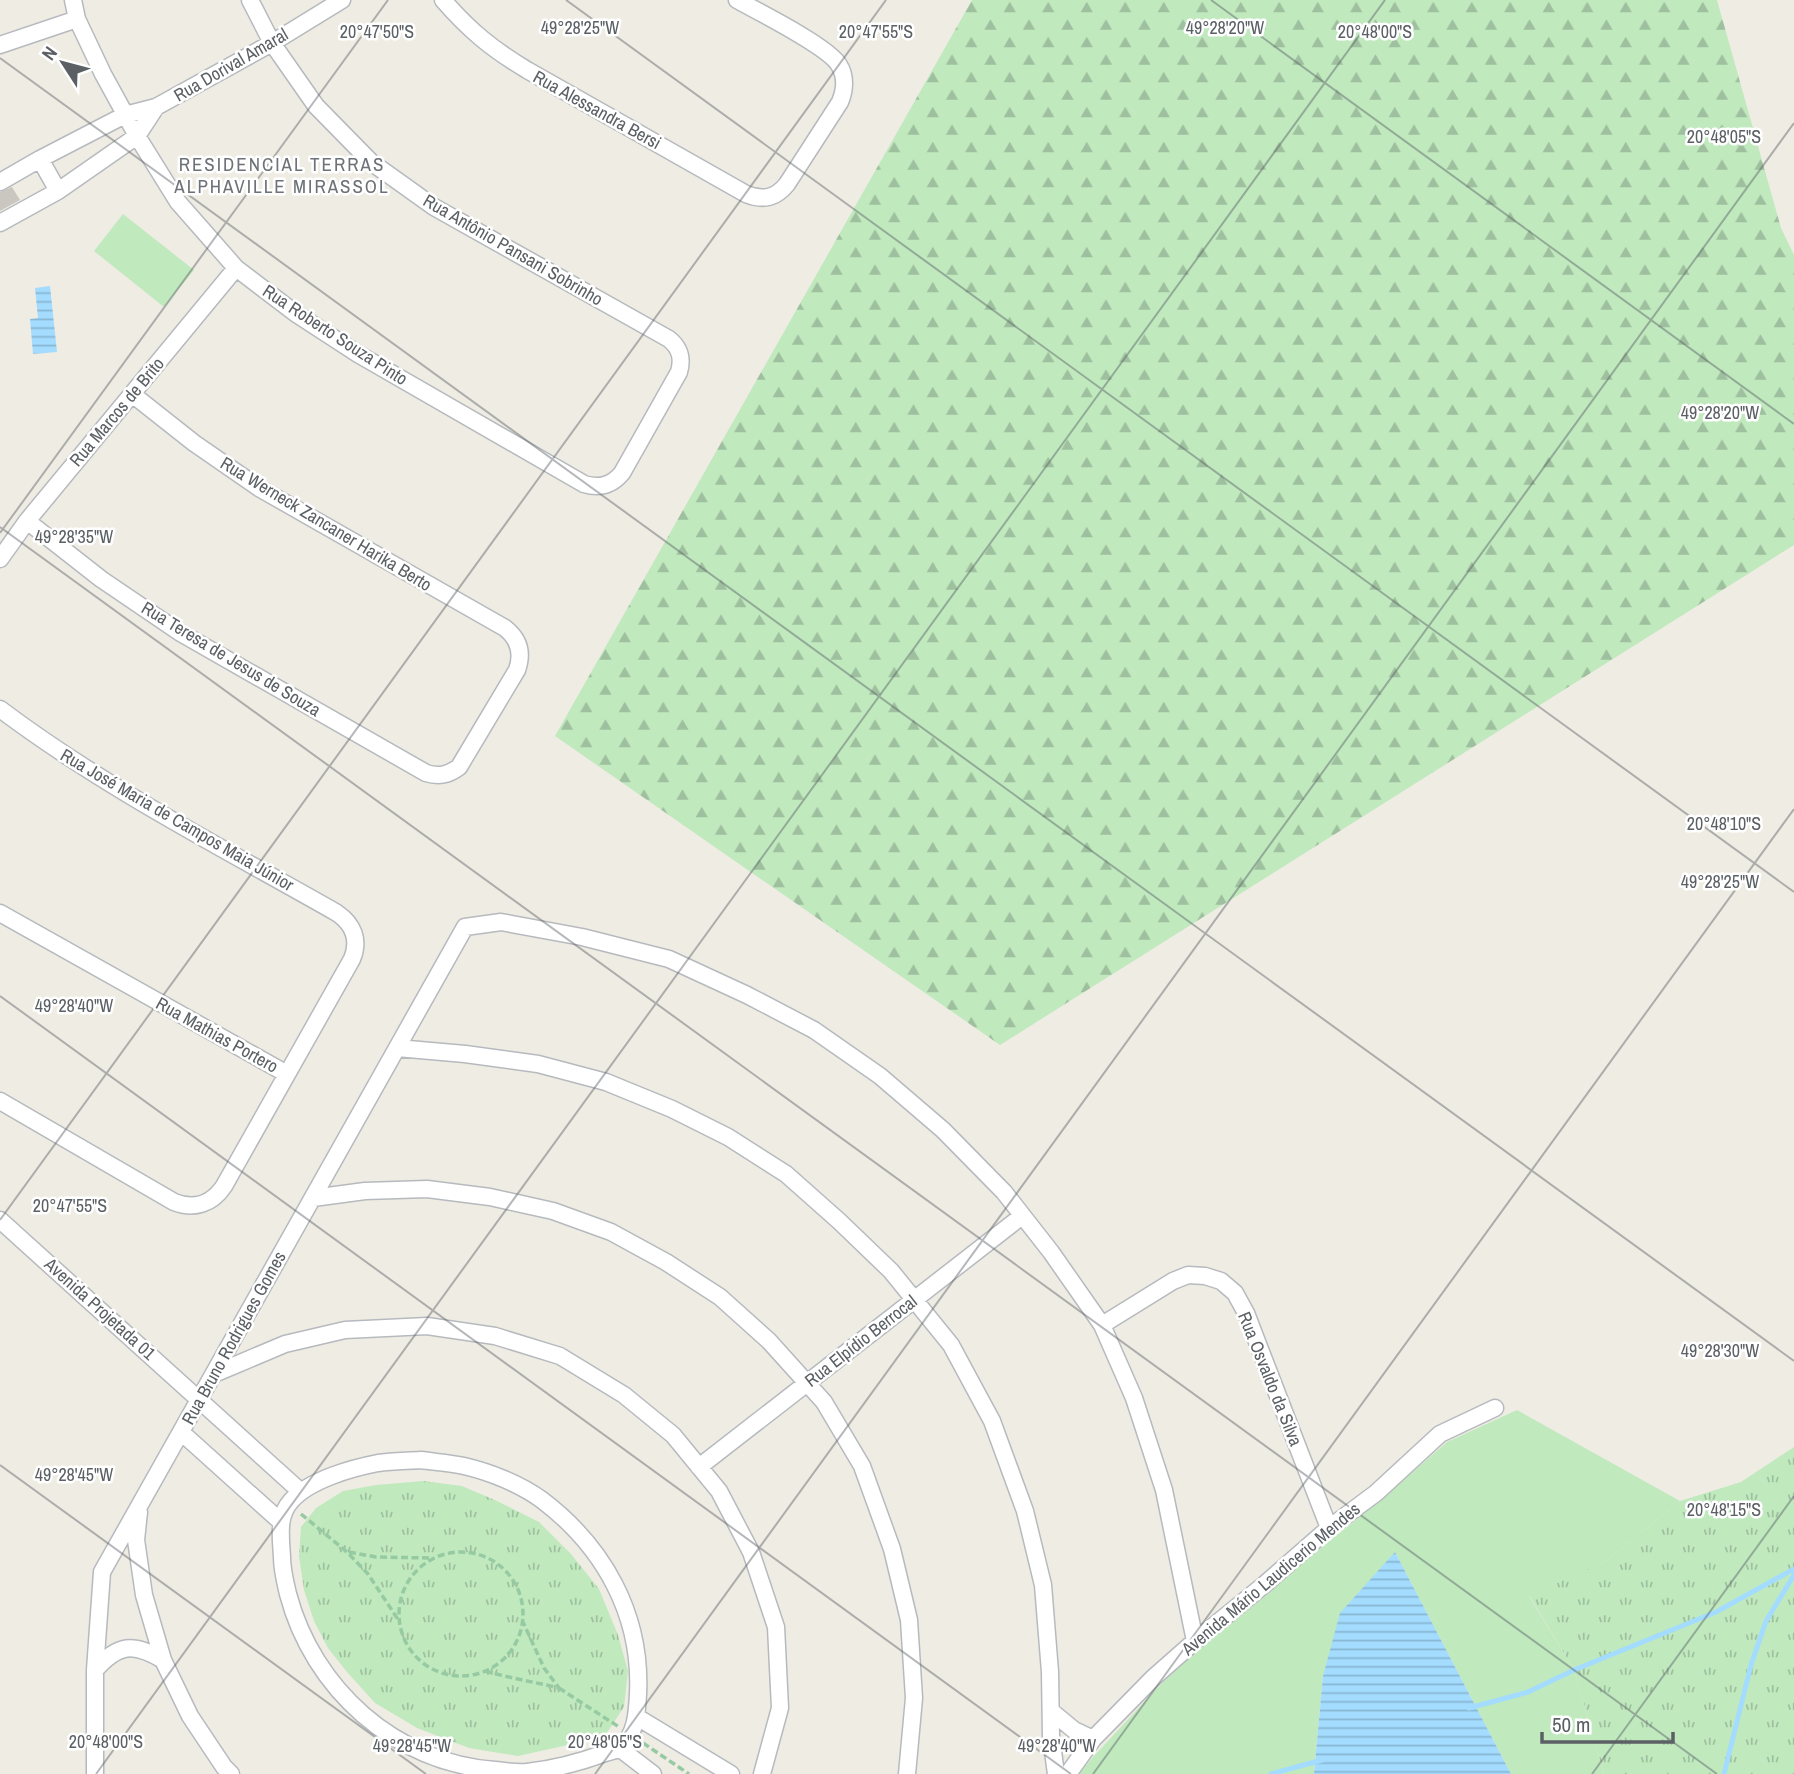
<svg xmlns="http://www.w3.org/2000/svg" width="1794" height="1774" viewBox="0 0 1794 1774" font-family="'Archivo Narrow',sans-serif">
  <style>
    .grass { fill: url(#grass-tufts) }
    .forest { fill: url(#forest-firs) }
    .green { fill: #c0e9be }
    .water { fill: url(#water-rules) }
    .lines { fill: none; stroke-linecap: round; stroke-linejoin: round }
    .stream { stroke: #a3dcff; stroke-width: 5 }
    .building { fill: #cac6c0 }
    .minor-casing { stroke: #b6babe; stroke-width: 19 }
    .path { stroke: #96caa2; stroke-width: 3.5; stroke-dasharray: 7 3.5; stroke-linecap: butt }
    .minor { stroke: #fff; stroke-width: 16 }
    .ticks { fill: none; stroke: #5b6065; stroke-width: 2; stroke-opacity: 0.45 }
    .labels { text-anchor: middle; stroke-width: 5; stroke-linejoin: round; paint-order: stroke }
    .street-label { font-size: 18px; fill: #5b6065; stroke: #fff }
    .neighbourhood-label { font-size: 19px; letter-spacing: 2px; fill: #6c7277; stroke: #fff }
    .ticks-label { font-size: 18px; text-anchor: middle; fill: #5b6065; stroke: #fff; stroke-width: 5; stroke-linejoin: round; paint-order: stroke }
  </style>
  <defs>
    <pattern id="grass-tufts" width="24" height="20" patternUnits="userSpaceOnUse" patternTransform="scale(1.75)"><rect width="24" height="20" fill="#c0e9be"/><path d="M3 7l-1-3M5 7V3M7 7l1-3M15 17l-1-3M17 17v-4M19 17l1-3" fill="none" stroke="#9fc09e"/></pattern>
    <pattern id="forest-firs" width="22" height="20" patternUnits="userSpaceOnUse" patternTransform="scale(1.75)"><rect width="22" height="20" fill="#c0e9be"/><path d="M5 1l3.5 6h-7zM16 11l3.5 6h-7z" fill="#9fc09e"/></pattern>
    <pattern id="water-rules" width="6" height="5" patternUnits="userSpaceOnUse" patternTransform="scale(1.75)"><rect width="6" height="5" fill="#a3dcff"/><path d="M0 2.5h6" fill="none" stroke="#88b6d2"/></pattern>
  </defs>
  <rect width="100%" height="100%" fill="#efece3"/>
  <path class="grass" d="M1794,1447V1774H1604L1574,1670L1529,1595L1606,1561L1680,1501L1741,1482Z
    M423,1481L462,1486L497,1501L539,1522L571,1554L599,1589L618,1635L628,1671L624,1707L604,1737L518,1756L469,1748L417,1728L375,1703L347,1672L328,1648L314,1621L304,1590L299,1556L301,1527L316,1508L343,1491L376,1485Z"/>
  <path class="forest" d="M972,0H1717L1781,228L1794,255V545L1000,1045L555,736Z"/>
  <path class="green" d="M123,214L194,270L164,307L94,251Z
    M1517,1410L1680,1501L1606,1561L1529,1596L1574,1670L1604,1774H1511L1395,1552L1323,1676L1314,1772L1315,1774H1079L1093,1757L1160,1685L1200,1647L1270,1589L1382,1499L1447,1442Z"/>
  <path class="water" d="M50,286L57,352L33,354L30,319L38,318L35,288Z
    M1395,1552L1511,1774H1315L1314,1773L1323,1676L1340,1613Z"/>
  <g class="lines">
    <path class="stream" d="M1469,1708L1528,1692L1574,1670L1716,1612L1794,1569
      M1271,1774L1322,1760
      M1724,1774L1751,1665L1766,1621L1794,1575"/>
  </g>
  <path class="building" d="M12,187L20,200L0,211V192Z"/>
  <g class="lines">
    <defs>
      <path id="minor" d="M73,0L77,19L103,74L137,136L178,202L236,268L295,313L358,354L584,484C600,489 612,485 622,473L679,372C683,358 680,348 669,339L434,207L371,162L316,106L272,43L250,0
        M443,0C470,31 492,49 527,70L746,194C763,201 776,198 787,184L840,102C845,90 846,76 839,65C829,47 759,12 737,0
        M0,45L77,19
        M40,159L58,191
        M0,182L40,159L125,115L156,107L272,43L342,0
        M0,223L58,191L137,136L156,107
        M27,521L101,579L179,632L426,773C439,777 448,775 459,767L517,670C523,653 519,639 505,628L259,488L194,443L132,394
        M0,559L27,521L236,268
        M0,709C105,788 223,848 337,913C353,924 360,940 352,959L224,1186C212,1204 194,1210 174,1202L0,1101
        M0,913L287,1074
        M397,1048L465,1054L538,1064L606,1082L672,1109L728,1137L786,1174L839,1221L891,1271L951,1345L992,1421L1025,1511L1043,1585L1050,1672L1051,1736L1056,1774
        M313,1198L365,1191L427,1189L490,1197L553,1211L611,1232L666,1262L720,1297L769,1341L824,1402L862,1466L892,1549L909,1620L914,1698L907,1774
        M0,1220L300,1491
        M1102,1325L1173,1281L1188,1275L1205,1276L1221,1281L1235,1293L1246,1313L1329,1528
        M214,1374L285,1344L345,1330L427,1326L495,1336L560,1356L624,1395L673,1435L719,1491L751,1552L776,1627L780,1708L762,1774
        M181,1432L280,1521
        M421,1460C435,1462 450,1463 464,1466C490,1472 520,1484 542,1500C604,1547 642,1615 638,1694C637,1713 636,1735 620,1748C616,1750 609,1752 605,1753C578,1763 555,1769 527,1772C516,1773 505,1771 495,1770C395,1763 313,1689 288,1594C285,1581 282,1570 282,1557C281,1538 277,1516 291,1501C309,1480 352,1468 378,1463C392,1461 407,1461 421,1460Z
        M699,1467L1022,1216
        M139,1512L136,1540L144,1595L163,1660L190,1716L224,1767L231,1774
        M95,1670C118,1644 133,1642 163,1660
        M1051,1711L1074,1730L1093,1739
        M637,1717L731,1774
        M619,1748L653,1774
        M95,1774V1670L102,1572L465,927L501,922L582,937L669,959L747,995L814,1030L880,1076L943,1130L1004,1192L1051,1252L1102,1325L1134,1398L1164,1490L1195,1641
        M1068,1774L1093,1739L1153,1678L1195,1641L1265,1584L1329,1528L1376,1493L1440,1434L1495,1408"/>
    </defs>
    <use href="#minor" class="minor-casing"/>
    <path class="path" d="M301,1514L347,1552L368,1574L399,1621
      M349,1552L376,1557L432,1558
      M399 1614a62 62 0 1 1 124 0a62 62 0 1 1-124 0Z
      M485,1671C510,1678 534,1682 559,1688L544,1668L523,1622
      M559,1688L619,1727
      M643,1743L689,1774"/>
    <use href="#minor" class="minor"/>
  </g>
  <path class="ticks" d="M566,0L1794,892M1211,0L1794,424M0,58L1794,1361M0,527L1717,1774M0,533L388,0M0,996L1071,1774M0,1220L886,0M0,1465L426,1774M96,1774L1385,0M595,1774L1794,123M1093,1774L1794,809M1592,1774L1794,1496"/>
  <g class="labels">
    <g class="street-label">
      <text transform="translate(231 65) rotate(-30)" y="6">Rua Dorival Amaral</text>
      <text transform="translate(597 110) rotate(29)" y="6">Rua Alessandra Bersi</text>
      <text transform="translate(513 250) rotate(30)" y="6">Rua Antônio Pansani Sobrinho</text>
      <text transform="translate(335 335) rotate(33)" y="6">Rua Roberto Souza Pinto</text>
      <text transform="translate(117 412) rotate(-50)" y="6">Rua Marcos de Brito</text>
      <text transform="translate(326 524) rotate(31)" y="6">Rua Werneck Zancaner Harika Berto</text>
      <text transform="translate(231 659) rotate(31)" y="6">Rua Teresa de Jesus de Souza</text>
      <text transform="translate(177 820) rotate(30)" y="6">Rua José Maria de Campos Maia Júnior</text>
      <text transform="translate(217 1035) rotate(29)" y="6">Rua Mathias Portero</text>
      <text transform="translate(100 1309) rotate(42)" y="6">Avenida Projetada 01</text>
      <text transform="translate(234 1338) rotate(-61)" y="6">Rua Bruno Rodrigues Gomes</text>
      <text transform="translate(861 1341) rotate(-38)" y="6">Rua Elpídio Berrocal</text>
      <text transform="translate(1270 1379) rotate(68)" y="6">Rua Osvaldo da Silva</text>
      <text transform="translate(1271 1579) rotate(-40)" y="6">Avenida Mário Laudicerio Mendes</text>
    </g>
    <g class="neighbourhood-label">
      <text x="282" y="171">RESIDENCIAL TERRAS<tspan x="282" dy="22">ALPHAVILLE MIRASSOL</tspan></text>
    </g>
  </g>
  <g class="ticks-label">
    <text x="580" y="34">49°28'25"W</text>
    <text x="1225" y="34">49°28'20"W</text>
    <text x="377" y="38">20°47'50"S</text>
    <text x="876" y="38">20°47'55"S</text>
    <text x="1375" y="38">20°48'00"S</text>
    <text x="1724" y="143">20°48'05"S</text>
    <text x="1720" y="419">49°28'20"W</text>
    <text x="74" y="543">49°28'35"W</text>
    <text x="1724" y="830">20°48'10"S</text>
    <text x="1720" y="888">49°28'25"W</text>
    <text x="74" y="1012">49°28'40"W</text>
    <text x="70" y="1212">20°47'55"S</text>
    <text x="1720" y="1357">49°28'30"W</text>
    <text x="74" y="1481">49°28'45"W</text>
    <text x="1724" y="1516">20°48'15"S</text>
    <text x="106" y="1748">20°48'00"S</text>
    <text x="605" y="1748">20°48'05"S</text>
    <text x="412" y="1752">49°28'45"W</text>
    <text x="1057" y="1752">49°28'40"W</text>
  </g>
  <g transform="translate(63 63) rotate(306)" stroke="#ffffff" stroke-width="5" paint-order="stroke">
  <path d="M0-5L12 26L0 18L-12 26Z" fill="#5b6065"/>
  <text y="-10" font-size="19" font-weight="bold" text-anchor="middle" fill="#5b6065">N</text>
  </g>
  <path d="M1542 1732v10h131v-10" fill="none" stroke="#5b6065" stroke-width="3.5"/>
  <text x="1552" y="1732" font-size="21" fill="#5b6065" stroke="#ffffff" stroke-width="5" paint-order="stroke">50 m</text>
</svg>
